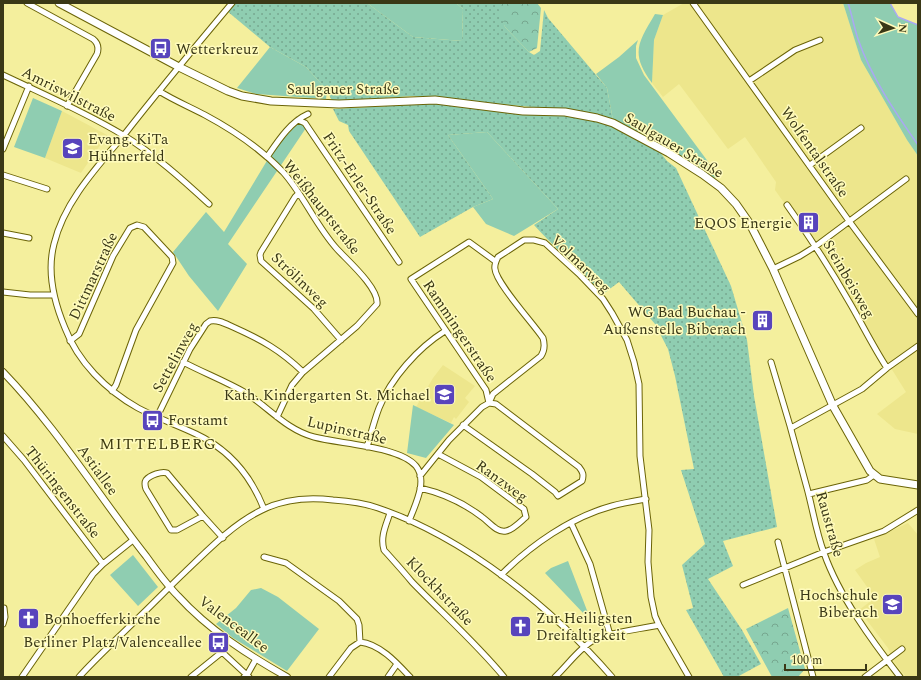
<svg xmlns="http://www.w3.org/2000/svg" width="921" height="680" viewBox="0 0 921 680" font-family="Spectral,serif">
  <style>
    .built { fill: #ede68c }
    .green { fill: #8fcdb1 }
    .forest { fill: url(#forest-crowns) }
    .garden { fill: url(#garden-dots) }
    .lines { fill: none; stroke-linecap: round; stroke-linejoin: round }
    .stream { stroke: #aaa8f3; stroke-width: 1.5 }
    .minor-casing { stroke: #6b6407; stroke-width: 7 }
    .tertiary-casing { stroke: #6b6407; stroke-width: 8 }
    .secondary-casing { stroke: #6b6407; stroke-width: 9 }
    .minor { stroke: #fff; stroke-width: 5 }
    .tertiary { stroke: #fff; stroke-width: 6 }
    .secondary { stroke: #fff; stroke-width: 7 }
    .labels { text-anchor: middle; stroke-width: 3; stroke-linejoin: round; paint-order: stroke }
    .poi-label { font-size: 15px; fill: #3a3816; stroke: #fffbbb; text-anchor: start }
    .street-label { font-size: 15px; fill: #3a3816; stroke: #fffbbb }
    .neighbourhood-label { font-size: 16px; letter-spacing: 1px; fill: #3d3a0f; stroke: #fffbbb }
  </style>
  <defs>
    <pattern id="forest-crowns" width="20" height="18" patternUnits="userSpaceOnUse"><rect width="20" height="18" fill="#8fcdb1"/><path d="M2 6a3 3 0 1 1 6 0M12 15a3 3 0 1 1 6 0" fill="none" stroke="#76a78f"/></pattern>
    <pattern id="garden-dots" width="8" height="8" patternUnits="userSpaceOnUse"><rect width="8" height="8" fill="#8fcdb1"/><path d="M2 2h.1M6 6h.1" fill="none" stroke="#76a78f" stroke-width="1.8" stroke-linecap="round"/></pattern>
  </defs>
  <rect width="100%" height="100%" fill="#f4ef9d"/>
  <path class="built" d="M684,3H843L861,60L907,140L918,156V434L895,429L877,414L906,392L814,245L775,190L776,182L745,137L728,149L679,84L663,97L652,83L654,40L663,15Z
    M62,111L107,135L81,173L45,158Z
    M443,365L475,386L465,398L469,402L456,419L454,417L451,423L416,407L433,378Z
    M908,523L918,535V677H906L894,662L888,648L859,610L875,598L855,570L866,563L880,557L874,539Z"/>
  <path class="green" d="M367,3H456L463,9L462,41L413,37Z
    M843,3H890L898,17L918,25V156L907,140L861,60Z
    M655,14L663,15L654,40L652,83C630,53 638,43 655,14Z
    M638,40L636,46V58L644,75L709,163L716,177L715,179L613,120L607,88L596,74L619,57Z
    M270,47L306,67L327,90L326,99L256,94L237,88Z
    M33,98L62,111L45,158L14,147Z
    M305,116L306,128L228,244L247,264L218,311L189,276L173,252L206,212L224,232L274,149Z
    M487,132L558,209L514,236L486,224L473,207L493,199L448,135Z
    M413,405L454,425L426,458L407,453Z
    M133,555L158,587L138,606L110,575Z
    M568,561L588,613L585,615L545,573L551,568Z
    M261,588L278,597L319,629L287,671L233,638L216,624L236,608L251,590Z"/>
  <path class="forest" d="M495,3H537L541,8L537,48L529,52L505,27Z
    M788,608L805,669L798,677H772L746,629Z"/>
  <path class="garden" d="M234,3H367L413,37L462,41L463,9L456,3H496L502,17L505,27L529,52L534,55L540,51L544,10L548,18L607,88L613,120L565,110L413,96L332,101L327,90L306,67L270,47L227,11Z
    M443,103L477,108L565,116L612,124L655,146L667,161L676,168L731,286L747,340L754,396L777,527L723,541L733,566L708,579L742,630L761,664L737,677H724L686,610L693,608L682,565L705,544L681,470L694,469L675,376L668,349L655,324L619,282L603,294C581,271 556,249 534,225L558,209L487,132L448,135L493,199L473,207L420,237L349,131L348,125L339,121L333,109Z"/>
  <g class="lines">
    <path class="stream" d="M848,3C852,15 854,27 858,39C871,77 895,112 918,145
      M890,3L898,17L918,25"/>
    <defs>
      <path id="minor" d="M27,3L93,39C98,43 99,48 97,54L67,106
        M232,3C195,47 159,90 124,135C97,167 64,202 54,244C47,271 54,302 65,328C78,362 106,390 138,408C157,418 177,425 196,434C228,449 251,476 264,509
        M693,3L849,221L918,314
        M3,75C43,94 85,112 123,135C154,154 182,179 209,204
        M749,81L795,50L820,40
        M159,91C173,100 190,107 205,115C233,130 261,149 283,172C303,194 316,226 337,249C348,261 379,288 377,304L357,326L303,372L292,385L277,417
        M298,120L305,123L309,129L399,262
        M3,149L29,86
        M267,157C278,141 290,122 308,114
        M810,165L861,128
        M3,175L47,189
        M298,194L295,197L261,252L260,255L261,261L314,309L341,340
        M787,205C810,237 831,270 851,305C863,326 874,348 887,368
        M3,233L29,238
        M773,269L800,256L816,246L906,179
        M3,292L30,295H54
        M70,341L79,334L113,256L130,228L137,225L144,227L172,257L173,263L136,330L116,385L112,391
        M183,362C204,373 225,381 246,393C269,408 287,430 314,437C340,444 399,446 416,466C428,481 415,505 409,521
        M771,362C784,404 796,446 807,488C813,510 816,532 824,553C839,596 872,641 900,677
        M157,417L190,349L206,324L210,321C218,319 226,324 233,327C262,340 280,350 303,372
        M463,425L532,474L555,492L558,496L582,481C584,475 583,472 579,467L496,404L489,403L486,390L411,279L469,242L495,261
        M791,428L862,389L887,368L918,346
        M3,436L24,460L103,564
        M367,447C371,434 374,421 379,408C391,378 418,348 445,331
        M420,476L449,440L482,407L489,403L493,394L541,356C545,350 545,345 543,338C533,323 496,283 495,269C494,265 496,261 498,257L524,240H534L545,243L580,275L603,299L612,313L627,340L634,362L639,384L640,456L649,530L648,562L651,597L655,616L659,625L689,677
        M420,488C442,493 465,504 482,517C489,522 497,533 506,531C513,530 521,521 526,517L524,509L481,477L438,454
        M809,494L867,480L874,475
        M390,513C386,525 380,537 384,550C393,560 403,571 412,582C443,614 476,643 504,677
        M203,516L177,530H171L146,489C145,486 144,483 146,480C150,475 162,471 167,473L203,516L223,538
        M571,523L590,564L610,635
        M778,542L813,677
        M264,557L286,563L339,601L357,619L359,625L360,642
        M501,575C531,545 571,517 612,506C623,503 635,501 646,499
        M743,585L824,552L884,531L918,510
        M3,624L5,617L4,608
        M22,677L93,574L103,564L133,540
        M79,677C97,657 116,640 135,621C152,605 168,588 185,572C208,550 233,524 262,510C284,499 309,497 333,500C348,501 364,503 378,508C466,538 552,608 612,677
        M191,677L222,652L249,677
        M244,677L247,675L256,659
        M329,677L351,648L360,642C380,644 397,663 410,677
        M388,677L397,664
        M555,677C567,666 580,647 594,640C608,632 642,629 659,625
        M865,677L902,649"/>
      <path id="tertiary" d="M3,372C57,428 98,495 146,556C156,570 166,584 178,596C209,630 248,655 287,677"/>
      <path id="secondary" d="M59,3L179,67L228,91L242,96L271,101L339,104L435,100L523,111L565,112L597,118L613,123L669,153L702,174L721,188L736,204L750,224L773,269L833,406L870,471L880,479L918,485"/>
    </defs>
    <use href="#minor" class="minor-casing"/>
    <use href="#tertiary" class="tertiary-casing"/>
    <use href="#secondary" class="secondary-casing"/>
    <use href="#minor" class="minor"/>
    <use href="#tertiary" class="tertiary"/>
    <use href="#secondary" class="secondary"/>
  </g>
  <defs>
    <symbol id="bus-square" viewBox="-11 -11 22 22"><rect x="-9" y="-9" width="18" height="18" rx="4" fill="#5844bc" stroke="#fffbbb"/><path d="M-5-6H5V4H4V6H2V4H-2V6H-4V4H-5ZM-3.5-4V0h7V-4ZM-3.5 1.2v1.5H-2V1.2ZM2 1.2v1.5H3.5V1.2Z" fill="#fff"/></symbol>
    <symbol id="school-square" viewBox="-11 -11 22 22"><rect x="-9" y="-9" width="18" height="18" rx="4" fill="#5844bc" stroke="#fffbbb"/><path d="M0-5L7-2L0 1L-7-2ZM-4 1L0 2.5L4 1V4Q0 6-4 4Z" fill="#fff"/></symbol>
    <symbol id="building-square" viewBox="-11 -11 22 22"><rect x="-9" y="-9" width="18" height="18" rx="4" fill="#5844bc" stroke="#fffbbb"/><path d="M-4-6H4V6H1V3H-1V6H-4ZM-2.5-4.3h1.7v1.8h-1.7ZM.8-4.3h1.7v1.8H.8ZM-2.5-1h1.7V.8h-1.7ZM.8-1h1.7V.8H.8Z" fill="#fff"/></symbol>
    <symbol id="university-square" viewBox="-11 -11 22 22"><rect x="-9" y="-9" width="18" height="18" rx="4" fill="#5844bc" stroke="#fffbbb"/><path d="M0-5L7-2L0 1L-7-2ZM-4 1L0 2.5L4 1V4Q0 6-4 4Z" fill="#fff"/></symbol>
    <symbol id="church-square" viewBox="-11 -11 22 22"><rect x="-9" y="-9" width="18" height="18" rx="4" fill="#5844bc" stroke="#fffbbb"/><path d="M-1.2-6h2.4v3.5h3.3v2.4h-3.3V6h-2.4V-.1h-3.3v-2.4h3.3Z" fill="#fff"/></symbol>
  </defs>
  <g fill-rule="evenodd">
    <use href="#bus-square" x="148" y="36" width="25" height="25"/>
    <use href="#school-square" x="60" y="136" width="25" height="25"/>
    <use href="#building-square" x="796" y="210" width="25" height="25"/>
    <use href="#building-square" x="750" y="308" width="25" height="25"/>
    <use href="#school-square" x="432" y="382" width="25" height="25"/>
    <use href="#bus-square" x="140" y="408" width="25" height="25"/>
    <use href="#university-square" x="880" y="592" width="25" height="25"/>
    <use href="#church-square" x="16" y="606" width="25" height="25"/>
    <use href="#church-square" x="508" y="614" width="25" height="25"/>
    <use href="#bus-square" x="206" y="630" width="25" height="25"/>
  </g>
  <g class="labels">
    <g class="poi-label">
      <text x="176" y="54">Wetterkreuz</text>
      <text x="88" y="144">Evang. KiTa<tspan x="88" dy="17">Hühnerfeld</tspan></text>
      <text x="792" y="228" text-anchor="end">EQOS Energie</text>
      <text x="746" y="317" text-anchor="end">WG Bad Buchau -<tspan x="746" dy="17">Außenstelle Biberach</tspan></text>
      <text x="430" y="400" text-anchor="end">Kath. Kindergarten St. Michael</text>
      <text x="168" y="425">Forstamt</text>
      <text x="878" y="600" text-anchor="end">Hochschule<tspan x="878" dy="17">Biberach</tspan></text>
      <text x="536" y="623">Zur Heiligsten<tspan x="536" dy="17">Dreifaltigkeit</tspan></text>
      <text x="44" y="624">Bonhoefferkirche</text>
      <text x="202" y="647" text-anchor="end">Berliner Platz/Valenceallee</text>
    </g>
    <g class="street-label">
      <text x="343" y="94">Saulgauer Straße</text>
      <text transform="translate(69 94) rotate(27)" y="5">Amriswilstraße</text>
      <text transform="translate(674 145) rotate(31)" y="5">Saulgauer Straße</text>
      <text transform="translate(815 152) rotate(55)" y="5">Wolfentalstraße</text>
      <text transform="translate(360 183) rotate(56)" y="5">Fritz-Erler-Straße</text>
      <text transform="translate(322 207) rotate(52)" y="5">Weißhauptstraße</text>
      <text transform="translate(581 264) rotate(44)" y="5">Volmarweg</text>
      <text transform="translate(93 276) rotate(-65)" y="5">Dittmarstraße</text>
      <text transform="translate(849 279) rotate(60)" y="5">Steinbeisweg</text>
      <text transform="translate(300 280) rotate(44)" y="5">Strölinweg</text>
      <text transform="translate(460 331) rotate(56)" y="5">Rammingerstraße</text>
      <text transform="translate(175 357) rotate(-61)" y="5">Settelinweg</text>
      <text transform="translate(347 430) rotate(13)" y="5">Lupinstraße</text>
      <text transform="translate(98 470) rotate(54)" y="5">Astiallee</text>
      <text transform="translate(502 481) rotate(36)" y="5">Ranzweg</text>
      <text transform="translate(63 492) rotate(52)" y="5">Thüringenstraße</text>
      <text transform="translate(830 524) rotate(74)" y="5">Raustraße</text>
      <text transform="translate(440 591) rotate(46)" y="5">Klockhstraße</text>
      <text transform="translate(234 624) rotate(37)" y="5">Valenceallee</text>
    </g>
    <g class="neighbourhood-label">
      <text x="158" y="449">MITTELBERG</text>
    </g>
  </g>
  <rect width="921" height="680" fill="none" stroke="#3a3816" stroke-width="8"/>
  <g transform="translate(893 28) rotate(93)" stroke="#fffbbb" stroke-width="3" paint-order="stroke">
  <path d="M0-3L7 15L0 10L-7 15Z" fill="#3a3816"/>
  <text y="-6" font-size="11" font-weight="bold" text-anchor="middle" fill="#3a3816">N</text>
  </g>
  <path d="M785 664v6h81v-6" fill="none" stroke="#3a3816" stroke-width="2"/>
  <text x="791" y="664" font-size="12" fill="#3a3816" stroke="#fffbbb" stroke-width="3" paint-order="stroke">100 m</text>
</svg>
